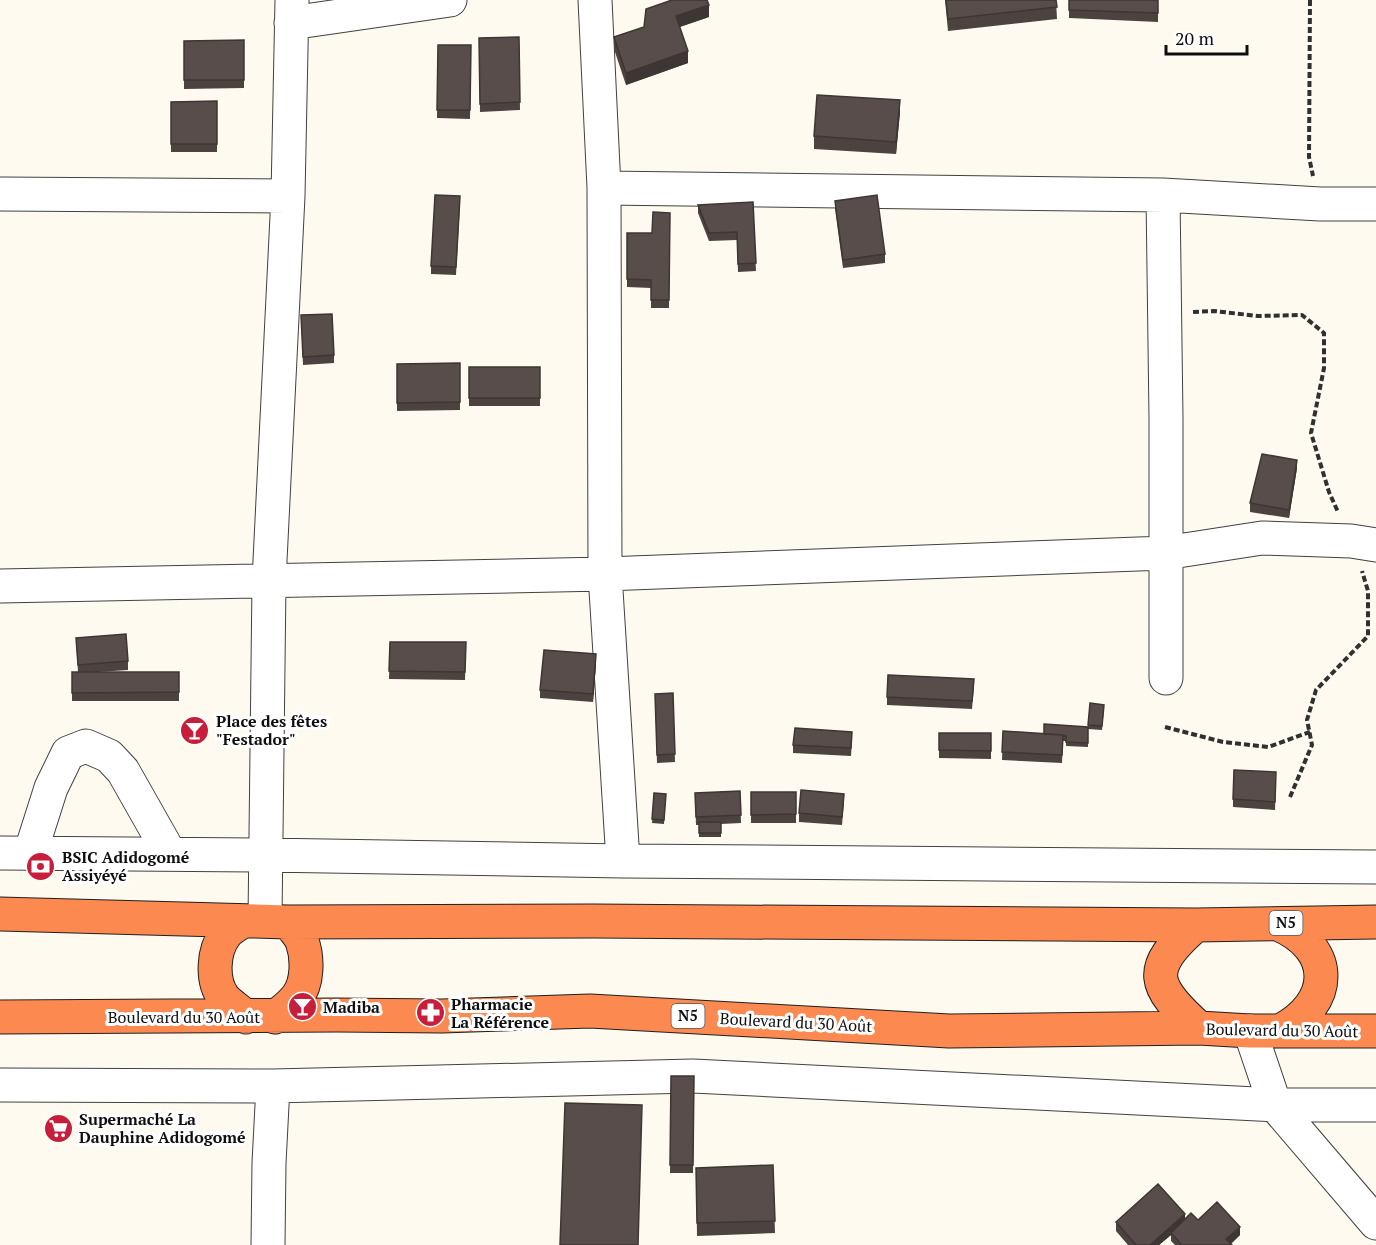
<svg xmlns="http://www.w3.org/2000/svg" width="1376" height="1245" viewBox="0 0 1376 1245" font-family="'PT Serif',serif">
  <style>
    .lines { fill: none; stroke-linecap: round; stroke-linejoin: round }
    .minor-casing { stroke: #414141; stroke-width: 35 }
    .highway-casing { stroke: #1f1f1f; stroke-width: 35 }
    .path { stroke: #303030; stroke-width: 4; stroke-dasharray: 6 3; stroke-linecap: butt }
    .minor { stroke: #fff; stroke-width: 33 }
    .highway { stroke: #fc8a50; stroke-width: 33 }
    .wall { fill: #4c4240 }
    .shaded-wall { fill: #3e3634 }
    .building { fill: #584d4a; stroke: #3e3634; stroke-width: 1.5 }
    .labels { text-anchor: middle; stroke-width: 6; stroke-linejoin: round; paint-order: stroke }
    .shield { fill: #fff; stroke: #565656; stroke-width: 1.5 }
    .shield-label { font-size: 15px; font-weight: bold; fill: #0e0e0e }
    .poi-label { font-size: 16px; font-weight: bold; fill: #0e0e0e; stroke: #fff; text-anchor: start }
    .street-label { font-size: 16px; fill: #0e0e0e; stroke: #fff }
  </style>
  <rect width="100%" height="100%" fill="#fffaef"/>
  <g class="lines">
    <defs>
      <path id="minor" d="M595,0L604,188L605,574L623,861
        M291,23L450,0
        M604,188L1163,195L1320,204H1376
        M0,194L288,196
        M1163,195L1166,418V678
        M0,586L605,574L1165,553L1262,538L1351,541L1376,545
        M0,853L265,855L623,861L1376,867
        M30,854L51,788L68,753L86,746L109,756L123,771L170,854
        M265,920L269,581L288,196L292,0
        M1250,1031L1275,1105L1376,1223
        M0,1085L273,1086L693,1076L1275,1105H1376
        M268,1245L269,1163L273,1086"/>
      <path id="highway" d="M0,914L288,922L593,921L1196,925L1376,922
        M243,921C237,925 229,929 225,935C213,951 211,981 224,998C230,1005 239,1010 246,1017
        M1278,924C1336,949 1334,1003 1280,1031
        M1196,925C1145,969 1152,986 1199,1028
        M0,1017L337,1015L442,1016L590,1011L949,1031L1199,1028L1250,1031H1376
        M275,1017C283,1011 291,1005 297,997C308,983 308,958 302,941C299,934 293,928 288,922"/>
    </defs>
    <use href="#minor" class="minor-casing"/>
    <use href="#highway" class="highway-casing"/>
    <path class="path" d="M1310,0L1309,157L1313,176
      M1193,312L1214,311L1258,316L1302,315L1324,333V368L1311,433L1329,492L1338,512
      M1165,727L1223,742L1268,747L1310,732
      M1290,797L1312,745L1307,720L1316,690L1368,636V591L1362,571"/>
    <use href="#minor" class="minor"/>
    <use href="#highway" class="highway"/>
  </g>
  <path class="wall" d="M945,0H1056L1057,19L948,31Z
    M1069,0H1158V22L1069,18Z
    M709,17L680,27L688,63L626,85L614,49V37Z
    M519,37L520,110L480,112L479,38Z
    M244,40V88L184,89V41Z
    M438,45H471L470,119L437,118Z
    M217,101V152H171V102Z
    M900,112L896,154L814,149V136Z
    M835,201L885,254V263L843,268L835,209Z
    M753,202L756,271L738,272L737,240L709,241L698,213V205Z
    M460,204L456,275L431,274V266Z
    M670,213L669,308H651V288L627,287V233H652Z
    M301,315L334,355V363L303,365Z
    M460,363V410L397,411V364Z
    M469,367H540V406H469Z
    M1297,468L1289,518L1250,512V503Z
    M76,638L128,661V670L98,672H179V701H72V672H78Z
    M390,642H466L465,680L389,679Z
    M596,663L593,702L540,698V690Z
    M974,687L972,709L887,705V697Z
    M673,693L675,762L657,763L655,694Z
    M1090,703L1104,709L1102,730L1088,729V747L1066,746V741H1063L1062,763L1002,760L1003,731L1044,734L1088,727Z
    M939,733H991V759L939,758Z
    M852,740L851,756L793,753V745Z
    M1276,780L1275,810L1233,807V799Z
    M740,791L741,823L721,824V837H699V825H696L695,793Z
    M751,792H796V823H751Z
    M654,793L666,794L664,824L652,823Z
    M844,802L842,825L799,822V813Z
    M671,1076H694L693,1173H670Z
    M773,1165L775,1233L697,1236L696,1168Z
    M1185,1220H1198L1240,1235L1231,1244L1232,1245H1175L1171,1241V1235L1159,1245H1128L1116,1231V1222Z"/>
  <path class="shaded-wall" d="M709,5V17L676,28V16Z
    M688,51V63L626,85V73Z
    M900,100V112L896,154V142Z
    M1297,460V468L1289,518V510Z
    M596,654V663L593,702V694Z
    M1185,1214V1222L1171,1233V1235L1159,1245H1150Z
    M1240,1227V1235L1229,1245L1226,1239Z"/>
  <path class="building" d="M672,0H707L709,5L676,16L688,51L626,73L614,37L644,27L646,9Z
    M946,0H1056L1057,7L948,19Z
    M1069,0H1158V13L1069,10Z
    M519,37L520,102L480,104L479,38Z
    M244,40V80H184V41Z
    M438,45H471L470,110H437Z
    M817,95L900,100L896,142L814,136Z
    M217,101V144H171V102Z
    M435,195L460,196L456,267L431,266Z
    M877,195L885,254L843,260L835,201Z
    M753,202L756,263L738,264L737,232L709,233L698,205Z
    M653,212L670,213L669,300H651V280L627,279V233H652Z
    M332,314L334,355L303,357L301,315Z
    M460,363V402L397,403V364Z
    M469,367H540V398H469Z
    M1262,454L1297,460L1289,510L1250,503Z
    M126,634L128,661L78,665L76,638Z
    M390,642H466L465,672L389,671Z
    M544,650L596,654L593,694L540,690Z
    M72,672H179V692L72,693Z
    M888,675L974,679L972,701L887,697Z
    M673,693L675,754L657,755L655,694Z
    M1090,703L1104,705L1102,726L1088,725Z
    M1044,724L1088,727V743L1066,742V736H1063V735L1044,734Z
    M795,728L852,732L851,748L793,745Z
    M1003,731L1063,735L1062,755L1002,752Z
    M939,733H991V751L939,750Z
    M1234,770L1276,772L1275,802L1233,799Z
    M801,790L844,794L842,817L799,813Z
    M740,791L741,815L696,817L695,793Z
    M751,792H796V814L751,815Z
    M654,793L666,794L664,820L652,819Z
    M699,822H721V833H699Z
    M671,1076H694L693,1165H670Z
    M565,1103L642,1105L638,1245H560Z
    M773,1165L775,1221L697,1223L696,1168Z
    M1158,1184L1185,1214L1150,1245H1136L1116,1222Z
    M1217,1202L1240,1227L1226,1239L1232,1245H1182L1171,1233L1191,1213L1198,1220Z"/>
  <defs>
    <symbol id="bar-disc" viewBox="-11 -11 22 22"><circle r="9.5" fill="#c71e3b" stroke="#fff"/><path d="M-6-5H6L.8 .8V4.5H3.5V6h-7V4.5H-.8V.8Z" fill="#fff"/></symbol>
    <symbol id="bank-disc" viewBox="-11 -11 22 22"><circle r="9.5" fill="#c71e3b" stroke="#fff"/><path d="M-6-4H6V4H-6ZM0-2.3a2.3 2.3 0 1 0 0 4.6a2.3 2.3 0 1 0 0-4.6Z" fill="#fff"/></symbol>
    <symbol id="pharmacy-disc" viewBox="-11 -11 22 22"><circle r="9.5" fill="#c71e3b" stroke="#fff"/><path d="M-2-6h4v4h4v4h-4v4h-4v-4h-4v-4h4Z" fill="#fff"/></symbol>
    <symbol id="supermarket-disc" viewBox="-11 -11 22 22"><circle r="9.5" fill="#c71e3b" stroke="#fff"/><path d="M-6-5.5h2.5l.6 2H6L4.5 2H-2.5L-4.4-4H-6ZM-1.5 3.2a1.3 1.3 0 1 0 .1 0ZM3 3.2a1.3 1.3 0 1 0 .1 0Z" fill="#fff"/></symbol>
  </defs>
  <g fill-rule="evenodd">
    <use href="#bar-disc" x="178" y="714" width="33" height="33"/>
    <use href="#bank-disc" x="24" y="850" width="33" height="33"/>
    <use href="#bar-disc" x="286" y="990" width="33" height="33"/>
    <use href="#pharmacy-disc" x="414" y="996" width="33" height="33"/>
    <use href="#supermarket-disc" x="42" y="1112" width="33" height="33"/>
  </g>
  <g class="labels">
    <g class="shield">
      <rect x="1269.5" y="911" width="33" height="24" rx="4.5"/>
      <rect x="671.5" y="1004" width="33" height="24" rx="4.5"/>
    </g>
    <g class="shield-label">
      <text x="1286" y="928">N5</text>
      <text x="688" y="1021">N5</text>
    </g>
    <g class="poi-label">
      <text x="216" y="727">Place des fêtes<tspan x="216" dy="18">"Festador"</tspan></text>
      <text x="62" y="863">BSIC Adidogomé<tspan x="62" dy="18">Assiyéyé</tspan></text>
      <text x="451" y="1010">Pharmacie<tspan x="451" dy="18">La Référence</tspan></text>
      <text x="323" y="1013">Madiba</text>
      <text x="79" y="1125">Supermaché La<tspan x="79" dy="18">Dauphine Adidogomé</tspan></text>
    </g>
    <g class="street-label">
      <text x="184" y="1023">Boulevard du 30 Août</text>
      <text transform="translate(796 1022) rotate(3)" y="6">Boulevard du 30 Août</text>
      <text transform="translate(1282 1030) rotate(1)" y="6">Boulevard du 30 Août</text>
    </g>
  </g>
  <path d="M1166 45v9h81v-9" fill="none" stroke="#0e0e0e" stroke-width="3"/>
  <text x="1175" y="45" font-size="18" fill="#0e0e0e" stroke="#ffffff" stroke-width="4.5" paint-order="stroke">20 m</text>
</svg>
